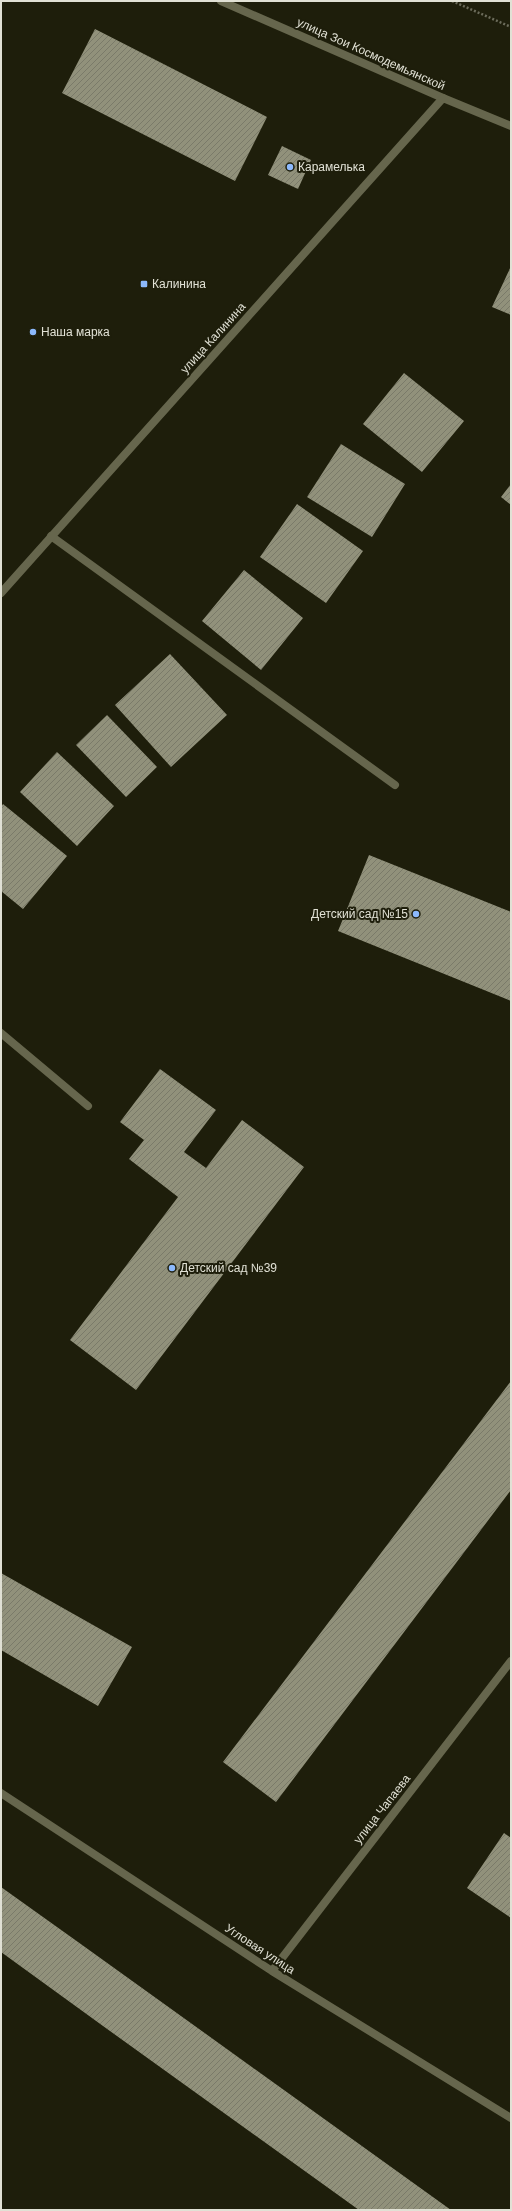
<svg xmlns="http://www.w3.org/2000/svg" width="512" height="2211" viewBox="0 0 512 2211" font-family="Helvetica,sans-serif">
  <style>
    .building { fill: url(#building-hatch) }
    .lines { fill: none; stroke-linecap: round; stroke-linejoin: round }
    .path { stroke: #6b6b5a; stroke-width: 2.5; stroke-dasharray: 2 2; stroke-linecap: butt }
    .service { stroke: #66664d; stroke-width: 8 }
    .minor { stroke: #66664d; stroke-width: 8 }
    .tertiary { stroke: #66664d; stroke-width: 8 }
    .poi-dot { fill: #8cb9fc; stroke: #1e1e0b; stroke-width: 1.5 }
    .labels { text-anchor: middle; stroke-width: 4; stroke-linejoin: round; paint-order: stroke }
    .street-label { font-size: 12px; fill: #e1e1d5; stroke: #1e1e0b }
    .poi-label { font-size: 12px; fill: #e1e1d5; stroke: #1e1e0b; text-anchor: start }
  </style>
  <defs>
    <pattern id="building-hatch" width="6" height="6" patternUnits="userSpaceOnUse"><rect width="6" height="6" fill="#91917b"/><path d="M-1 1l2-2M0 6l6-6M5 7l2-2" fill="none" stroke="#7a7a69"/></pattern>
  </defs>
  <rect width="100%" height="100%" fill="#1e1e0b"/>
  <path class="building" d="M95,29L267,117L235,181L62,93Z
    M282,146L311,160L298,189L268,175Z
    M511,266V315L492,307Z
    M404,373L464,421L422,472L363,424Z
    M341,444L405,484L372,537L307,497Z
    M511,484V505L501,497Z
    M297,504L363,551L326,603L260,557Z
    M244,570L303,618L261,670L202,621Z
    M170,654L227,715L171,767L115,705Z
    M107,715L157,767L126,797L76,745Z
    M57,752L114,806L77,846L20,792Z
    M3,804L67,856L23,909L1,891V807Z
    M369,855L511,912V1001L338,931Z
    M160,1069L216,1110L184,1152L206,1168L242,1120L304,1167L136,1390L70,1340L178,1197L129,1159L144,1140L120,1122Z
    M511,1381V1490L276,1802L223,1762Z
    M1,1573L132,1647L98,1706L1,1650Z
    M504,1833L511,1838V1918L467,1888Z
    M1,1887L78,1942L451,2210H359L103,2026L1,1952Z"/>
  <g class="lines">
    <path class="path" d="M452,1L511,27"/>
    <path class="service" d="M51,536L395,785
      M1,1033L88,1106"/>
    <path class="minor" d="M221,1L443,98
      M1,1793L272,1971L511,2118
      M272,1971L511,1661"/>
    <path class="tertiary" d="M1,593L443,98L511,126"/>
  </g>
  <g class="poi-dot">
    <circle cx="290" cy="167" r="4"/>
    <rect x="140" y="280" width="8" height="8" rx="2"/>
    <circle cx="33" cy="332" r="4"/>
    <circle cx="416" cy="914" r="4"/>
    <circle cx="172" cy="1268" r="4"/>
  </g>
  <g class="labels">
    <g class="street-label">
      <text transform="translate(371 54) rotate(24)" y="4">улица Зои Космодемьянской</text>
      <text transform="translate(213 338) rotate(-48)" y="4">улица Калинина</text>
      <text transform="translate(382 1809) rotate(-52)" y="4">улица Чапаева</text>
      <text transform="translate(260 1949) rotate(33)" y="4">Угловая улица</text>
    </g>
    <g class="poi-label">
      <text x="298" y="171">Карамелька</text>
      <text x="152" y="288">Калинина</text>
      <text x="41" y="336">Наша марка</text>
      <text x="408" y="918" text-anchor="end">Детский сад №15</text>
      <text x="180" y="1272">Детский сад №39</text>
    </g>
  </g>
  <rect width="512" height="2211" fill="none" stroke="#e1e1d5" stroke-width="4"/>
</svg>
